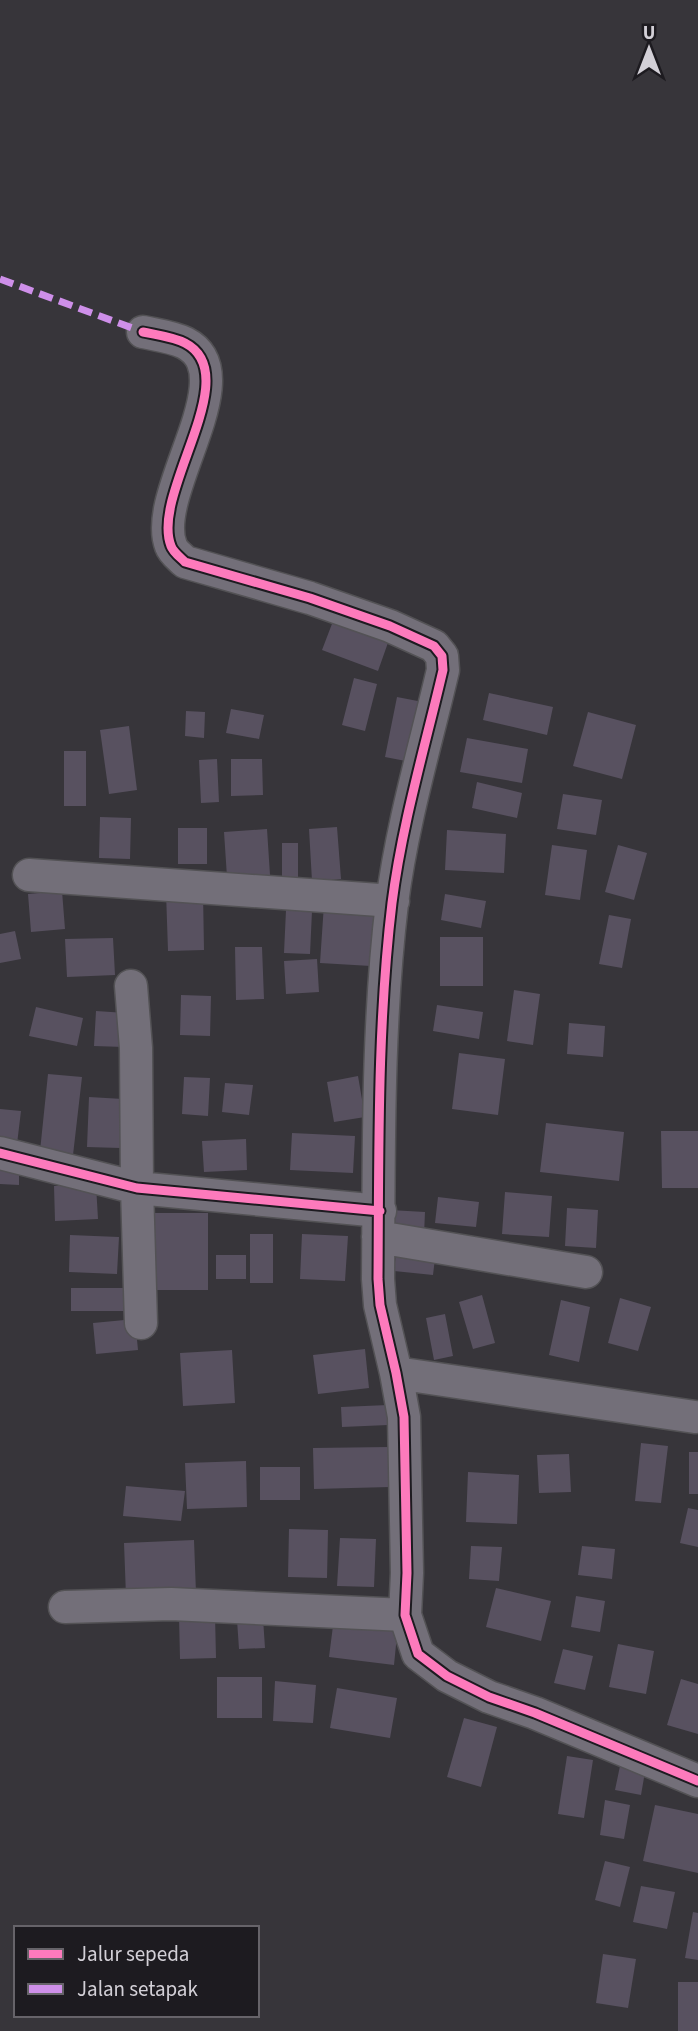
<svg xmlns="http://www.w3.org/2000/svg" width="698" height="2031" viewBox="0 0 698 2031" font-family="'Source Sans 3',sans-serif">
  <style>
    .building { fill: #585160 }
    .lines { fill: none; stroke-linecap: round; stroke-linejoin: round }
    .minor-casing { stroke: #535255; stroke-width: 35 }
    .minor { stroke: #736f79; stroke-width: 32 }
    .quiet { stroke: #ce8fe9; stroke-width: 7; stroke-dasharray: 14 7; stroke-linecap: butt }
    .cycleway-casing { stroke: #1d1b20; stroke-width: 13 }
    .cycleway { stroke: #fd7abc; stroke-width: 9 }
  </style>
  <rect width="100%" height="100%" fill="#37353a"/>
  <path class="building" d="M335,616L390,637L378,671L322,650Z
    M354,678L377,684L365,731L342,725Z
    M489,693L553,707L547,735L483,720Z
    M397,697L428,703L416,763L385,757Z
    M231,709L264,715L259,739L226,733Z
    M186,711L205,712L204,738L185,736Z
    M588,712L636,725L622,779L573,766Z
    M129,726L137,790L109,794L100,730Z
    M467,738L528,749L522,783L460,772Z
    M64,751H86V806H64Z
    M217,759L219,802L201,803L199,760Z
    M231,759H262L263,795L231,796Z
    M477,782L522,793L517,818L472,808Z
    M563,794L602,800L596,835L557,829Z
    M100,817L131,818L130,859L99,858Z
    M337,827L341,879L312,881L309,829Z
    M178,828H207V864H178Z
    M267,829L270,875L227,877L224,832Z
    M447,830L506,834L504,873L445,870Z
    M282,843H298V877H282Z
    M552,845L587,850L580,900L545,895Z
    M618,845L647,853L634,900L605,892Z
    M62,891L65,929L31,932L28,894Z
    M166,892H203L204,950L168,951Z
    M445,894L486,901L481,928L441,920Z
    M324,904L374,906L371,966L320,963Z
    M286,910L312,911L310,954L284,953Z
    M609,915L631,919L622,968L599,964Z
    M15,931L21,959L0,963V934Z
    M440,937H483V986H440Z
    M113,938L115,975L67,977L65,939Z
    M235,947H262L264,999L236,1000Z
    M317,959L319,992L286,994L284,961Z
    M514,990L540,994L533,1045L507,1041Z
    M181,995L211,996L210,1036L180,1035Z
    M437,1005L483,1012L479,1039L433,1031Z
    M36,1007L83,1018L77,1046L29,1036Z
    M96,1011L126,1013L124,1047L94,1046Z
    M569,1023L605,1026L603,1057L567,1054Z
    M459,1053L505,1059L498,1115L452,1109Z
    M48,1074L82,1077L73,1155L40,1151Z
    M358,1076L365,1117L334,1122L327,1082Z
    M184,1077L210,1078L208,1116L182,1114Z
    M225,1083L253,1085L249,1115L222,1112Z
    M89,1097L123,1099L120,1148L87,1147Z
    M0,1109L21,1111L17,1144L0,1142Z
    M546,1123L624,1132L619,1181L540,1172Z
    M661,1131H698V1188H662Z
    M292,1133L355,1136L353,1173L290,1170Z
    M246,1139L247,1170L204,1172L202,1141Z
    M0,1162L19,1163V1185L0,1184Z
    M96,1185L98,1219L55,1221L54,1186Z
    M505,1192L552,1196L549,1237L502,1234Z
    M438,1197L479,1202L476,1227L435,1223Z
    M567,1208L598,1210L596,1248L565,1246Z
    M390,1210L425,1212L424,1235L389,1233Z
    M151,1213H208V1290H151Z
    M250,1234H273V1283H250Z
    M302,1234L348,1236L345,1281L300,1279Z
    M70,1235L119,1237L117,1274L69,1272Z
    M397,1245L436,1250L433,1275L394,1271Z
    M216,1255H246V1279H216Z
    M71,1288H129V1311H71Z
    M482,1295L495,1343L473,1349L459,1302Z
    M620,1298L651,1307L638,1351L608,1343Z
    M561,1300L590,1307L579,1362L549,1355Z
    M445,1314L453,1356L434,1360L426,1318Z
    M135,1319L138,1350L96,1354L93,1323Z
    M365,1349L369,1388L318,1394L313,1355Z
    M232,1350L235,1403L183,1406L180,1353Z
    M388,1405V1425L342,1427L341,1407Z
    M641,1443L668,1446L661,1503L635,1501Z
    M389,1447L390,1487L314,1489L313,1448Z
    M689,1452H698V1494H689Z
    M569,1454L571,1492L539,1493L537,1455Z
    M246,1461L247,1507L187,1509L185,1463Z
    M260,1467H300V1500H260Z
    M468,1472L519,1475L517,1524L466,1522Z
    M126,1486L185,1491L181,1521L123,1516Z
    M688,1508L698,1510V1547L680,1543Z
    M289,1529L328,1530L327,1578L288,1577Z
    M340,1538L376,1539L374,1587L337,1586Z
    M194,1540L196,1593L126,1596L124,1543Z
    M471,1546L502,1547L499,1581L469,1579Z
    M582,1546L615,1549L612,1579L578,1575Z
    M496,1588L551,1601L541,1641L486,1627Z
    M576,1596L605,1601L600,1632L571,1627Z
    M215,1615L216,1658L180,1659L179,1616Z
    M263,1618L265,1648L239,1649L237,1620Z
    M334,1618L398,1625L394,1665L329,1657Z
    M618,1644L654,1651L646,1694L609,1687Z
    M563,1649L593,1656L585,1690L554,1683Z
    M217,1677H262V1718H217Z
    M681,1679L698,1684V1734L667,1725Z
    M275,1681L316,1685L313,1723L273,1721Z
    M337,1688L397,1698L390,1738L330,1728Z
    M464,1718L497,1727L481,1787L447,1777Z
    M567,1756L593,1760L584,1818L558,1814Z
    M620,1766L645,1772L641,1795L615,1790Z
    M605,1800L630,1805L624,1839L600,1835Z
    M655,1805L698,1814V1873L643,1861Z
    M605,1861L630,1867L620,1907L595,1900Z
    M641,1886L675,1892L667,1929L633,1922Z
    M693,1912L698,1913V1960L685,1958Z
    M603,1954L636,1959L628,2008L596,2003Z
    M678,1982H698V2031H678Z"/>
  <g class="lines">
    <defs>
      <path id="minor" d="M143,332C157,335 173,337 185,343C247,375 150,493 171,546C173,552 180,557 185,562L310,598L390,626L434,646L442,656L443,670C425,747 402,824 392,903C377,1027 379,1154 378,1279L380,1305L396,1373L404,1417L407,1573L405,1615L418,1654L447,1676L489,1697L535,1713L698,1781
        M29,875L393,901
        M131,986L136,1048L137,1188L141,1323
        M0,1153L137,1188L380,1211
        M378,1237L586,1272
        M396,1373L695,1417
        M65,1607L171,1604L405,1615"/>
    </defs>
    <use href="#minor" class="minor-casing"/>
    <use href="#minor" class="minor"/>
    <path class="quiet" d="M0,279L143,332"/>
    <defs>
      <path id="cycleway" d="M143,332C157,335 173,337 185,343C247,375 150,493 171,546C173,552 180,557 185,562L310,598L390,626L434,646L442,656L443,670C425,747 402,824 392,903C377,1027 379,1154 378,1279L380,1305L396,1373L404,1417L407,1573L405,1615L418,1654L447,1676L489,1697L535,1713L698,1781
        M0,1153L137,1188L380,1211"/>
    </defs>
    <use href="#cycleway" class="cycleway-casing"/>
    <use href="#cycleway" class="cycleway"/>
  </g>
  <rect x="14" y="1926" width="245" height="91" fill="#1d1b20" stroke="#666369" stroke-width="2"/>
  <rect x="28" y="1949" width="35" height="10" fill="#fd7abc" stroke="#666369" stroke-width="2"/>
  <text x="77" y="1961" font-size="21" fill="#d3d0d7">Jalur sepeda</text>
  <rect x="28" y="1984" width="35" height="10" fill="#ce8fe9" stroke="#666369" stroke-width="2"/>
  <text x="77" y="1996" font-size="21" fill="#d3d0d7">Jalan setapak</text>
  <g transform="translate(649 49)" stroke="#1d1b20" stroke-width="5" paint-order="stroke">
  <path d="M0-5L12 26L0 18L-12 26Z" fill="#d3d0d7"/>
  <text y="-10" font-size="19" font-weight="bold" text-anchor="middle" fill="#d3d0d7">U</text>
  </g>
</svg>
